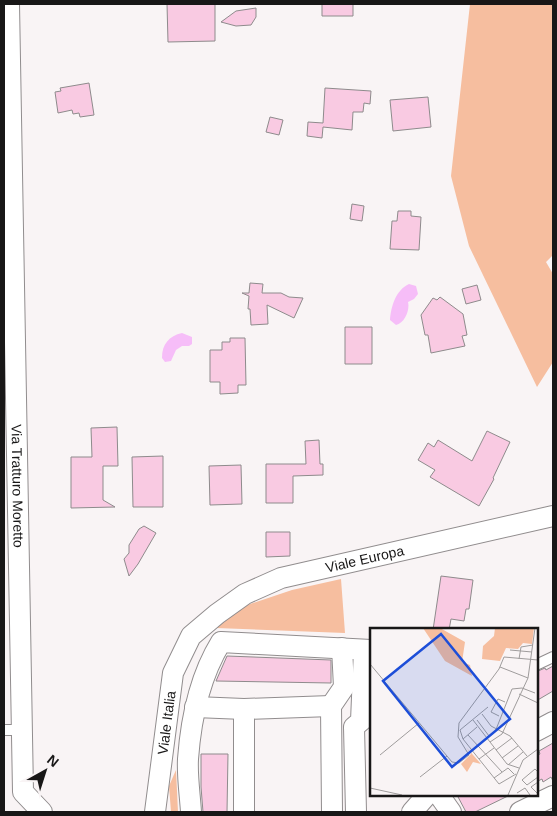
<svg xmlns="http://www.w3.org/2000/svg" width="557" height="816" viewBox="0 0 557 816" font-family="Helvetica,sans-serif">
	<rect width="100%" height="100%" fill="#f9f4f5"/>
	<path fill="#f6be9f" d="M470,4H553V255L546,262L553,274V362L537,387L469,246L451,176Z
		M341,579L345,633L216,628L241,607L292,590Z
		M176,770L178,812H171L169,786Z"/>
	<path fill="#f6bdf8" d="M409,284L416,286L418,294L414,299L408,302C410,310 405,323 396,325L390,320C391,306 396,290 409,284Z
		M182,333L192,337V344L189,346H182L176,350L171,361L165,362L162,358C162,344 169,336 182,333Z"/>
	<path fill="#f9cae2" stroke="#8e8b8c" d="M167,4H215V41L168,42Z
		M322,4H353V16H322Z
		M256,8V17L251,25L236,26L221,22L236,11Z
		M89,83L94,115L80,117L79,113L73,114L72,110L58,113L55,92L61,91L60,88Z
		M325,88L371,91L370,104L364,103L363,112H353L352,130L323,127L322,138L307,136L308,122L323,123Z
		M428,97L431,127L393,131L390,100Z
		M270,117L283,120L279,135L266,132Z
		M352,204L364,206L362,221L350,219Z
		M398,211H411V216L421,217L419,250L390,249L392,221H397Z
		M250,283L263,284L262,293H281L289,297L303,298L294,318L267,305L268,324L251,325L250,309H248L249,296L242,293H249Z
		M477,285L481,300L466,304L462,289Z
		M440,297L463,314L467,335L462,336L465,346L431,353L428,335H425L421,315L433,298L437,300Z
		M345,327H372V364H345Z
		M230,338H245L246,385H238V393L220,394V382H210V350H222V342H230Z
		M117,427L118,466H103V500L115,507L71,508V457H92L91,428Z
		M487,431L510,442L493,478L494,479L479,506L430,477L435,470L418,460L428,443L434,447L438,440L472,461Z
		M319,440L320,464H323V475L293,476V503H266V464H306L305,441Z
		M163,456V507H133L132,457Z
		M241,465L242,504L210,505L209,466Z
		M144,526L156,533L138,564L129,576L124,559L129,553V545L139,529Z
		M266,532H290V556L266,557Z
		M441,576L473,580L469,609H466L464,621L451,619L449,630H433Z
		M227,656L331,660V683L216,681Z
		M553,666V691L536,701V672L545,668L546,670Z
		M553,743V781L551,777L543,782L542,779L536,782V756L540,754L539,751Z
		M201,754H228L227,812H203L201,787Z
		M457,795H510L475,812H466Z"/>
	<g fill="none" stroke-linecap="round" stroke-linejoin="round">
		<g stroke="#918d8e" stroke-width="12">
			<path id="service" d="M536,665L553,657
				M4,730H22"/>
		</g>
		<g stroke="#918d8e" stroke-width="22">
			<g id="minor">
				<path id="s1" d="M9,4L23,792L42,812"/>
				<path d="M195,707L244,709L331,706"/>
				<path d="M536,731L553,722"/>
				<path d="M439,795L451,812"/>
				<path id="s2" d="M155,812L173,673L191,636L217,614L245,594L281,578L553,516"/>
				<path d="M191,812C190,795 187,776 188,759C191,718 200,676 221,642L371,650"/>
				<path d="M244,812V709"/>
				<path d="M332,812L331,706L344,687L342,648"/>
				<path d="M356,812L354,727L361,721L364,650"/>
				<path d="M412,812L427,795"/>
				<path d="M520,812L553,796"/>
			</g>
		</g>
		<use href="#service" stroke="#fff" stroke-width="10"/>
		<use href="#minor" stroke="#fff" stroke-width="20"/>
	</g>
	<g text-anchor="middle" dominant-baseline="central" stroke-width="5" stroke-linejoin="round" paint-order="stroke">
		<g font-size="14" fill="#181717" stroke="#f9f4f5">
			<text stroke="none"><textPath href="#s1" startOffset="482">Via Tratturo Moretto</textPath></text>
			<text stroke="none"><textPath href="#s2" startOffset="375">Viale Europa</textPath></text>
			<text stroke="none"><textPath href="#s2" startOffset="90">Viale Italia</textPath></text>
		</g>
	</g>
	<g transform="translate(370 628)">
		<rect width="168" height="168" fill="#f9f4f5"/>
		<path d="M53,0H70L95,14L92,34L100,37L102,48L75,33ZM125,0H164L162,16L153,15L148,21L136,20L130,33L112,31L113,18L124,8ZM96,119L111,136L103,134L97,144L91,136L101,126Z" fill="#f6be9f"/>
		<path fill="none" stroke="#9f9c9c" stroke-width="1" d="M140,22L162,24M149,31L151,19L163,17M0,36L82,134L89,135L99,127L88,109L89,95L129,41L134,29L168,32M130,39L158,50M149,66L168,75M118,79L90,102L93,111L129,156L146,146M112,86L121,98L140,108L157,128M129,88L121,84L128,71L135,74M103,92L137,136L149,140M107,92L119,108M98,107L132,144M116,110L125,104L142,61L152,60L165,65M93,111L107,99M120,114L132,106L158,50L165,0M126,122L142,110M10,127L49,95M132,130L148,118M109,131L124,120M138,137L153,124M168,144L165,141L152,152L157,157L168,149M50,149L77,128M124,150L138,140L144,146M168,154L161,159L168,166M0,160L32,167M147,165L155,160L160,167M138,167L153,132L168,121"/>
		<path fill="#1d4ed8" fill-opacity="0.15" stroke="#1d4ed8" stroke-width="2.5" d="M71,6L140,91L82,139L13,53Z"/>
		<rect width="168" height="168" fill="none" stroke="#181717" stroke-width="2.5"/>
	</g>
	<rect width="557" height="816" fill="none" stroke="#181717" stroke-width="10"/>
	<g transform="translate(45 771) rotate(39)" stroke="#f9f4f5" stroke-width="4" paint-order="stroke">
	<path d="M0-4L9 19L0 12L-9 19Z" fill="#181717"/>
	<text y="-8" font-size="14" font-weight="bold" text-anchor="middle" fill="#181717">N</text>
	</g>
</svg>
